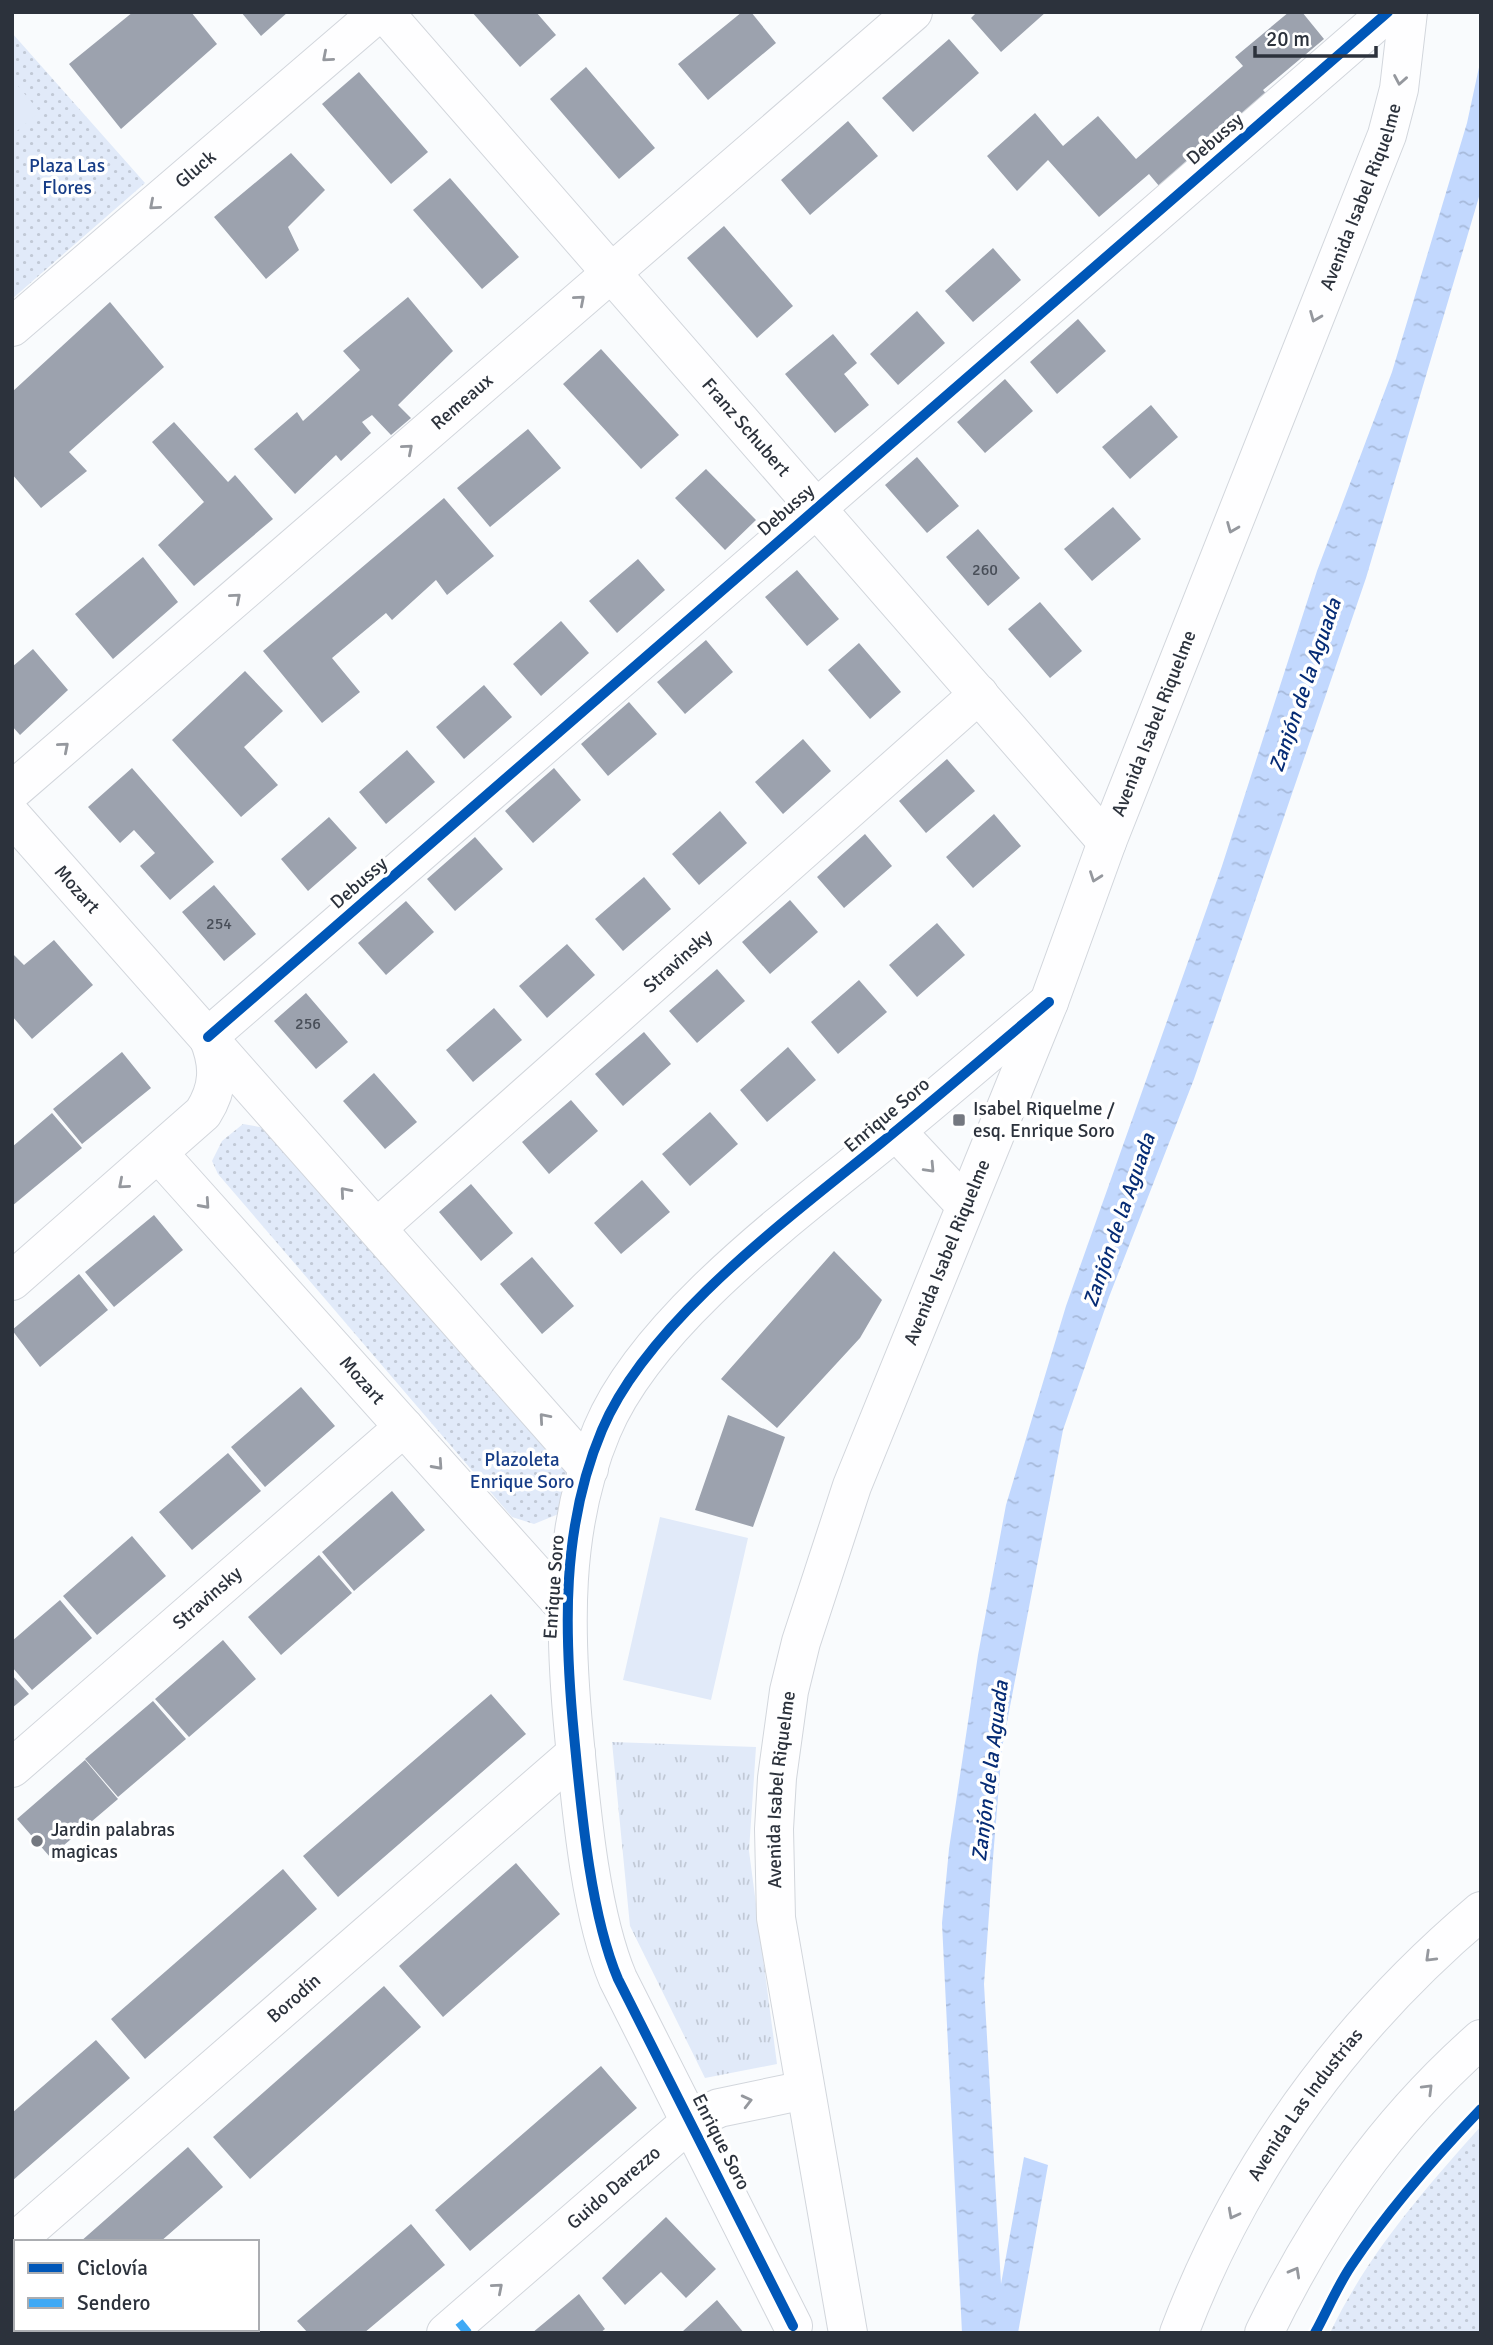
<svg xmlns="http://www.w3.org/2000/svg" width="1493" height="2345" viewBox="0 0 1493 2345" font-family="Signika,sans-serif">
	<defs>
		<pattern id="grass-tufts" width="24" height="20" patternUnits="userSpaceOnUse" patternTransform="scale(1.75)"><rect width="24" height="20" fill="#e1eaf9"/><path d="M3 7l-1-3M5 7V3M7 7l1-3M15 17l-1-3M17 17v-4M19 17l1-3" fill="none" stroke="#c1c9d6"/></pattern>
		<pattern id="park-dots" width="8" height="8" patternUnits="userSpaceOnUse" patternTransform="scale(1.75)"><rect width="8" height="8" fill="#e1eaf9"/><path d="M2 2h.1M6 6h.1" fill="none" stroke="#c1c9d6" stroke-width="1.8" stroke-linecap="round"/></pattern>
		<pattern id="water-ripples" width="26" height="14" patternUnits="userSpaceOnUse" patternTransform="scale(1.75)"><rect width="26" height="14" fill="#c2d8fe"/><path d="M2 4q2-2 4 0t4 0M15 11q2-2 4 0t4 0" fill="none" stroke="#a7badb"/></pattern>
	</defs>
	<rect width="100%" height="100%" fill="#f9fbfd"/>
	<path fill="url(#grass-tufts)" d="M612,1742L756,1747L749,1851L777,2064L705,2078L630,1926Z"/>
	<path fill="url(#park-dots)" d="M12,33L145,183L12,299Z
		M243,1124L271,1129L568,1469L561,1513L534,1524L512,1517L218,1174L212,1161L222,1141Z
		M1481,2126V2333H1330C1367,2255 1424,2190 1481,2126Z"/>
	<path fill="#e1eaf9" d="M12,79L40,112L12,135Z
		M660,1517L748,1538L711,1700L623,1680Z"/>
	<path fill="url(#water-ripples)" d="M1481,58V190L1366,578L1194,1079L1109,1297L1063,1430L1002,1748L993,1858L984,1984L1001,2284L1024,2157L1048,2165L1018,2333H962L942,1923L949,1849L978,1655L1006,1505L1066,1306L1222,866L1317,571L1392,372L1467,123Z"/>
	<path fill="#9ca2ae" d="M133,12H191L217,44L121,129L69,64Z
		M241,12H288L261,36Z
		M472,12H536L556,35L520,67Z
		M742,12H751L776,43L708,100L678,64Z
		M977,12H1046L1001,52L971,18Z
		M1289,12H1302L1324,39L1263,90L1273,102L1165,193L1149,174L1099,217L1048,160L1017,191L987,156L1035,113L1063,146L1098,116L1136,159L1243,66L1235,57Z
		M949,39L979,73L913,132L882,98Z
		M586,67L655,148L619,179L550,99Z
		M359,72L428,152L391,184L322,104Z
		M848,121L878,156L810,215L781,180Z
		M291,153L325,190L288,227L299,250L266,279L214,217Z
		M450,178L519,257L482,289L413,210Z
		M724,226L793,306L757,338L687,258Z
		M993,248L1021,280L973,322L945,291Z
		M408,297L453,351L398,405L411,418L391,435L372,415L362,422L371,433L341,461L336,455L295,494L254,449L297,412L303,421L360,370L343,351Z
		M110,302L164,367L69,452L87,471L41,508L12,474V392Z
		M917,311L945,343L898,385L870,354Z
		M1078,319L1106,351L1057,394L1030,362Z
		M833,334L857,363L844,374L869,405L835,433L785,374Z
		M601,349L679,435L641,469L563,384Z
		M1005,379L1033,411L985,453L957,422Z
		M1151,405L1178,437L1130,479L1102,447Z
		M174,422L228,482L235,475L273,519L194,586L158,545L204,502L152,442Z
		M528,429L561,468L490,527L457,488Z
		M917,457L959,506L927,533L885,485Z
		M706,469L756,520L725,550L675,498Z
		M444,498L494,556L447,595L436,580L392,620L386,613L332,658L360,692L322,723L263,651Z
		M1113,507L1141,539L1092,581L1064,549Z
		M978,529L1020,578L988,606L946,557Z
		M143,557L178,602L113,659L75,614Z
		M638,559L665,590L617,633L589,601Z
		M797,570L839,619L807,646L765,597Z
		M1040,602L1082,651L1050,678L1008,629Z
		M561,621L589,653L541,696L513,664Z
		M706,640L733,672L685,714L657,682Z
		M859,643L901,692L870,719L828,670Z
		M33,649L68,690L20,735L12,726V667Z
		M245,671L283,711L244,747L278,785L241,817L172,740Z
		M484,685L512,717L464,759L436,727Z
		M629,702L657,734L608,776L581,744Z
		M803,739L831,771L783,814L755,782Z
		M407,750L435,782L386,824L359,792Z
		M947,759L975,791L926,833L899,801Z
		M132,768L214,862L170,900L140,866L155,853L134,830L120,843L88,807Z
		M554,768L581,800L533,843L505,811Z
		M720,811L747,843L699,885L672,854Z
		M994,814L1021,846L973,888L946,857Z
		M329,817L357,848L308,891L281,859Z
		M865,834L892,866L844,908L817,877Z
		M475,837L503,869L455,911L427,879Z
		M644,877L671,909L623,951L595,919Z
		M214,885L256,934L224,961L182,912Z
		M790,900L818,932L770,974L742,942Z
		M406,901L434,932L386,975L358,943Z
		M937,923L965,955L917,997L889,965Z
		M54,940L93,985L32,1039L12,1016V953L24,965Z
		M567,944L595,975L547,1018L519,986Z
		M717,969L745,1001L697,1043L669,1011Z
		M859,980L887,1012L838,1054L811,1022Z
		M306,993L348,1042L316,1069L274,1021Z
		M494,1008L522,1040L473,1082L446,1050Z
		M644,1032L671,1064L623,1106L595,1074Z
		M788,1047L816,1080L767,1122L740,1090Z
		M122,1052L151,1088L82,1144L53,1109Z
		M374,1073L417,1122L385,1149L343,1101Z
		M571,1100L598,1131L549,1174L522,1142Z
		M710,1112L738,1144L690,1186L662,1154Z
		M52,1113L82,1148L12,1206V1147Z
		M642,1180L670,1212L621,1254L594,1223Z
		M471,1184L513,1233L481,1261L439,1212Z
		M154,1215L183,1250L114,1307L85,1272Z
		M834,1251L882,1300L860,1338L777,1428L721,1379Z
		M532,1257L574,1306L542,1334L500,1284Z
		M79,1274L108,1310L40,1367L12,1330Z
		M301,1387L335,1426L265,1487L231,1447Z
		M728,1415L785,1437L753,1527L695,1510Z
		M228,1453L261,1491L192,1550L159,1512Z
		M392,1491L425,1530L354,1591L322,1552Z
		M132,1536L166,1576L97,1635L63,1596Z
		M319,1555L352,1593L281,1655L248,1617Z
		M60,1600L92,1638L32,1690L12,1667V1641Z
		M223,1640L256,1679L189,1737L155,1699Z
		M12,1675L29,1694L12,1708Z
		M491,1694L526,1734L338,1897L303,1856Z
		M153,1701L186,1739L118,1797L85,1759Z
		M85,1760L118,1799L50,1857L17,1819Z
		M516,1863L560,1914L443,2017L399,1966Z
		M283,1869L317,1909L145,2059L111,2019Z
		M384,1986L421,2027L250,2179L213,2137Z
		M96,2040L130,2078L12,2181V2113Z
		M601,2066L637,2108L470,2251L435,2210Z
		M188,2147L223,2187L160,2242H80Z
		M666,2217L716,2269L686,2298L661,2272L625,2305L602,2278Z
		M411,2224L445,2265L364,2333H308L297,2321Z
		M579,2294L605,2329L600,2333H532Z
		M717,2300L744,2333H684L683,2331Z
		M19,2329H59L55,2333H22Z"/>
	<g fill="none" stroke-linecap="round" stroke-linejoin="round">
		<g stroke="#d2d6dc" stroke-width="40">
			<g id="street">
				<path id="s1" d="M384,12L1107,842"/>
				<path id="s2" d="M12,327L379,12"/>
				<path id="s3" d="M12,791L913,12"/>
				<path id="s4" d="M12,816L589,1469"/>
				<path d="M208,1037L1388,12"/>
				<path d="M896,1131L965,1205"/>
				<path id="s5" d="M159,1154L566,1608"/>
				<path id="s6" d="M377,1228L979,694"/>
				<path d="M12,1281L203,1113C219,1088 220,1065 208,1037"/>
				<path id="s7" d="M12,1768L404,1427"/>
				<path id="s8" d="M12,2244L576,1753"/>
				<path d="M793,2326L618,1979C590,1913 581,1807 574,1735C564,1632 561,1527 602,1430C647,1322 790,1217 881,1143C938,1097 993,1049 1049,1002"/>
				<path id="s9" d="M446,2333L691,2121L719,2108L805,2090"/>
			</g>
		</g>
		<g stroke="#d2d6dc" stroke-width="40">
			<g id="secondary">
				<path id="s10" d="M1179,2333C1242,2167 1345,2026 1481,1911"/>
				<path d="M1264,2333C1320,2218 1385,2124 1481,2039"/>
			</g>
		</g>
		<g stroke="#d2d6dc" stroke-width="40">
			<g id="primary">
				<path id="s11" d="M848,2333L776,1918L774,1829L777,1778L789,1691L801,1642L852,1486L1049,1002L1107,842L1387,135L1399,89L1408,12"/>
			</g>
		</g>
		<use href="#street" stroke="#fefeff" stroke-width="38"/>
		<use href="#secondary" stroke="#fefeff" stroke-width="38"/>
		<use href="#primary" stroke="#fefeff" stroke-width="38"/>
		<path stroke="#3fa9f5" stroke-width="9" stroke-dasharray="18 9" stroke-linecap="butt" d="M459,2322L468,2333"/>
		<g stroke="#fff" stroke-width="15">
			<path id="cycleway" d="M208,1037L1388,12
				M793,2326L618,1979C590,1913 581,1807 574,1735C564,1632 561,1527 602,1430C647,1322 790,1217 881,1143C938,1097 993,1049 1049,1002
				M1315,2333C1327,2311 1337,2287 1351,2266C1389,2209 1434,2158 1481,2109"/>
		</g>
		<use href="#cycleway" stroke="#0057b8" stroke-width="10"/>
	</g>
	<defs><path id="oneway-chevron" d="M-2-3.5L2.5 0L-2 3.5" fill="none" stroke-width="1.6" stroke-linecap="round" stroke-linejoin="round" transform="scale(1.75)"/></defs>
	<g stroke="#95989e">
		<use href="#oneway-chevron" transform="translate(327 57) rotate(139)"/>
		<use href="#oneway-chevron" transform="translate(1400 80) rotate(100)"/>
		<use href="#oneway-chevron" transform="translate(154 205) rotate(139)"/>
		<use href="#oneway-chevron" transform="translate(580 300) rotate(-41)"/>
		<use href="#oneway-chevron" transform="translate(1315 317) rotate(112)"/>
		<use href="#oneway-chevron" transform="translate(408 449) rotate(-41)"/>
		<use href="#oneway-chevron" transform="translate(1232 528) rotate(112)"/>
		<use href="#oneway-chevron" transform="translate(236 598) rotate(-41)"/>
		<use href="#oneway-chevron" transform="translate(64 747) rotate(-41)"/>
		<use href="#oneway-chevron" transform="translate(1095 877) rotate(110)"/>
		<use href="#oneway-chevron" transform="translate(930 1168) rotate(47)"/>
		<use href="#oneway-chevron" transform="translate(123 1184) rotate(139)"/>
		<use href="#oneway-chevron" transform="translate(345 1192) rotate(-131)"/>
		<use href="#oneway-chevron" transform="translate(205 1204) rotate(48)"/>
		<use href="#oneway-chevron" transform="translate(544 1418) rotate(-131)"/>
		<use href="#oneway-chevron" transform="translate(438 1465) rotate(48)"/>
		<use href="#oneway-chevron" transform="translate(1430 1957) rotate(136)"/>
		<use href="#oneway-chevron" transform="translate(1428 2089) rotate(-45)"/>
		<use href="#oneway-chevron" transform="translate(747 2101) rotate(-14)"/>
		<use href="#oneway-chevron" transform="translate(1233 2214) rotate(118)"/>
		<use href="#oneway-chevron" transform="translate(1295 2272) rotate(-61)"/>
		<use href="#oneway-chevron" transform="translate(498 2288) rotate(-41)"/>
	</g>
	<g fill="#747880" stroke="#fff" stroke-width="2.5">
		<rect x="952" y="1113" width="14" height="14" rx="3.5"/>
		<circle cx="37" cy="1841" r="7"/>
	</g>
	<g text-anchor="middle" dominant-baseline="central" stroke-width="7" stroke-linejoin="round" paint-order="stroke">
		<g font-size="16" fill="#484e58">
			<text x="985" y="570">260</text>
			<text x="219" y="924">254</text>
			<text x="308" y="1024">256</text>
		</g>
		<g font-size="19" fill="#2c323c" stroke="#fff">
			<text transform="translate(1215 139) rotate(-41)">Debussy</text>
			<text stroke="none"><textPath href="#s2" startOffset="242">Gluck</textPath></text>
			<text stroke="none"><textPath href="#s11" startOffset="2250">Avenida Isabel Riquelme</textPath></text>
			<text stroke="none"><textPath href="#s3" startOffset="595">Remeaux</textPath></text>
			<text stroke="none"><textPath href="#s1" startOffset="551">Franz Schubert</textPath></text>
			<text transform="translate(786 510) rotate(-41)">Debussy</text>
			<text stroke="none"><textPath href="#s11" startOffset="1684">Avenida Isabel Riquelme</textPath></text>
			<text transform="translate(359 883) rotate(-41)">Debussy</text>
			<text stroke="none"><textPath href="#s4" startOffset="98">Mozart</textPath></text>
			<text stroke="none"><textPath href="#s6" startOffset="402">Stravinsky</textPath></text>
			<text transform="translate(887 1115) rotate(-40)">Enrique Soro</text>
			<text stroke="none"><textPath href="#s11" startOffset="1116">Avenida Isabel Riquelme</textPath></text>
			<text stroke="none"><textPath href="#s5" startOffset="304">Mozart</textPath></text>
			<text transform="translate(554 1587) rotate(-86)">Enrique Soro</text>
			<text stroke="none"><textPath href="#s7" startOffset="259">Stravinsky</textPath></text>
			<text stroke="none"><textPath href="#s11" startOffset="550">Avenida Isabel Riquelme</textPath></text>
			<text stroke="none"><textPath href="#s8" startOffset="374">Borodín</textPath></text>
			<text stroke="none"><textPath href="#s10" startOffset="262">Avenida Las Industrias</textPath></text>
			<text transform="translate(721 2142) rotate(63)">Enrique Soro</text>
			<text stroke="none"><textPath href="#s9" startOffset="222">Guido Darezzo</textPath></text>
		</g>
		<g font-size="19" fill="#173d87" stroke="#fff">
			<text x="67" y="166">Plaza Las<tspan x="67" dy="22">Flores</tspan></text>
			<text x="522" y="1460">Plazoleta<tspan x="522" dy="22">Enrique Soro</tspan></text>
		</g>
		<g font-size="19" fill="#2c323c" stroke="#fff" text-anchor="start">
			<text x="973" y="1109">Isabel Riquelme /<tspan x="973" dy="22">esq. Enrique Soro</tspan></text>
			<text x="51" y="1830">Jardin palabras<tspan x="51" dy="22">magicas</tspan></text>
		</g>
		<g font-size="21" font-style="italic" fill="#062c75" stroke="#fff">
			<text transform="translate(1305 685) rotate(-71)">Zanjón de la Aguada</text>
			<text transform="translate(1119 1220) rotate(-71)">Zanjón de la Aguada</text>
			<text transform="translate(990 1771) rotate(-83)">Zanjón de la Aguada</text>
		</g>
	</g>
	<rect width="1493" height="2345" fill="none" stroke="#2c323c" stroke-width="28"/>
	<rect x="14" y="2240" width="245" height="91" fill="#ffffff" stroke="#abadb1" stroke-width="2"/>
	<rect x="28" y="2263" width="35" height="10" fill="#0057b8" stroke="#abadb1" stroke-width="2"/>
	<text x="77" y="2275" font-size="21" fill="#2c323c">Ciclovía</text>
	<rect x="28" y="2298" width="35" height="10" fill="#3fa9f5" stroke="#abadb1" stroke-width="2"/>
	<text x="77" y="2310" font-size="21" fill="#2c323c">Sendero</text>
	<path d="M1255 46v10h121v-10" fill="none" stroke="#2c323c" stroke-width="3.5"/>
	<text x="1266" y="46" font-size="21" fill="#2c323c" stroke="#ffffff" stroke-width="5" paint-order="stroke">20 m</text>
</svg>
